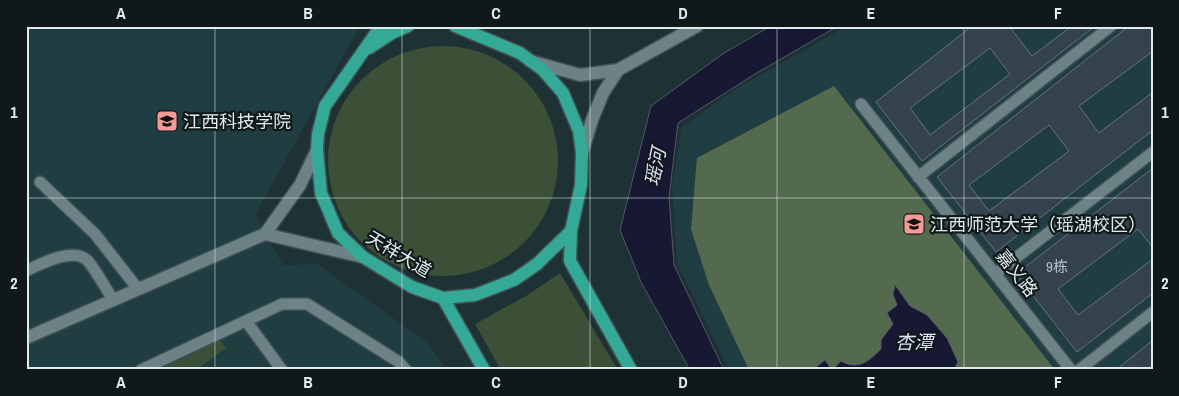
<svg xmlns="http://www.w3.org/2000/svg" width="1179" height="396" viewBox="0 0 1179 396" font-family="'Archivo Narrow','Noto Sans SC',sans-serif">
	<rect width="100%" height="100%" fill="#1e3235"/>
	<path fill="#203d42" d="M26,26H360L255,215L283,265L317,264L428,343L447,370H26Z
		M847,26H1153V370H729L677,263L672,185L682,127L736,89Z"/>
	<path fill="#3c5037" d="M328 161a115 115 0 1 1 230 0a115 115 0 1 1-230 0Z
		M560,273L618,370H501L475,324L526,296Z
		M217,336L226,348L196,370H145Z"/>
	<path fill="#546a4f" d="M834,86L1055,370H749L709,285L691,229L697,158Z"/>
	<path fill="#171832" stroke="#53576a" d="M771,26H838L755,74L678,123L669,197L674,265L724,370H690L641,282L620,230L651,106L724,53Z
		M895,285L910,306L927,315L947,338L958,362L954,370H812L825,360L832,370L841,361C858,371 869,361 881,349V340L893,324L887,313L897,305L893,294Z"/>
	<path fill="#34424d" stroke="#657480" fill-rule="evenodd" d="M972,26H1009L1032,56L1072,26H1095L922,161L876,102ZM990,48L1010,74L930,135L910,108Z
		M1129,26H1153V51L1079,106L1099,133L1153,92V130L996,252L937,177ZM1049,125L1069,151L989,211L969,185Z
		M1153,168V248L1138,229L1058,289L1078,315L1153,259V293L1077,352L1016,274Z
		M1153,340V370H1116Z"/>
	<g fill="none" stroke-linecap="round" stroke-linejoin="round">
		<g stroke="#3e5053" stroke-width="14">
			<path id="minor" d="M861,104L1071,370
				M918,177L1111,26
				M40,182L95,234L138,289
				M26,271C40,264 74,246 88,261C97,272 105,287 113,300
				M995,274L1153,152
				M246,321L282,370
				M141,370L282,304H307L399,362L406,370
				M1079,370L1153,312"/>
		</g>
		<g stroke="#3e5053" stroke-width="15">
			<path id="tertiary" d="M530,61L580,75L618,70L603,93L592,120L582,153
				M618,70L697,26
				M265,234L363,257
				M26,338L265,234L300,185L317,150"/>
		</g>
		<g stroke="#3e5053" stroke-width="15">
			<path id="primary" d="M381,26L325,106L318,134L317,150L321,193L338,233L363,257L412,287L443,298L484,370
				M455,26L520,53L543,70L563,93L579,131L582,153L581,185L571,231L570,261L631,370
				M369,48L392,33L408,26
				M443,298L475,295L514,280L537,264L571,231"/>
		</g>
		<use href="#minor" stroke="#6c8286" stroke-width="11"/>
		<use href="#tertiary" stroke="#6c8286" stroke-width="12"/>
		<use href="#primary" stroke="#34a996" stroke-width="12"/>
	</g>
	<path fill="none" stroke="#dfebed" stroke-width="1" stroke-opacity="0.55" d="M215,26V370M402,26V370M590,26V370M777,26V370M964,26V370M26,198H1153"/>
	<defs>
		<g id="university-square" transform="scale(1.125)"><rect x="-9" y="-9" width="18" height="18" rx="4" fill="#f59b97" stroke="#10181a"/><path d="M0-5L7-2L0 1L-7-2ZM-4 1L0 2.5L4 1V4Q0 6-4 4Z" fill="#111"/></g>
	</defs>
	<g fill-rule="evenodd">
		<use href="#university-square" x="167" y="121"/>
		<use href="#university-square" x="914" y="224"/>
	</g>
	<g text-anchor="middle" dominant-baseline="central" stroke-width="4.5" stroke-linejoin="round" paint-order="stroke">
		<g font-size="15" fill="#b4c1c5">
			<text x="1057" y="266">9栋</text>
		</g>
		<g font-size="18" fill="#dfebed" stroke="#10181a" text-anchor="start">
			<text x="183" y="121">江西科技学院</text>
			<text x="930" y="224">江西师范大学（瑶湖校区）</text>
		</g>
		<g font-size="18" fill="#dfebed" stroke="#10181a">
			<text transform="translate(399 254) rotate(31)">天祥大道</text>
			<text transform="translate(1017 273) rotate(52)">嘉义路</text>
		</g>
		<g font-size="19" font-style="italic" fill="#dde1f8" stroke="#10181a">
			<text transform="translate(655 167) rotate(-78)">瑶河</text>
			<text x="914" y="342">杏潭</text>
		</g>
	</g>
	<rect width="1179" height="396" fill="none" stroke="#10181a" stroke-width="55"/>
	<rect x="28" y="28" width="1124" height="340" fill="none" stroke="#dfebed" stroke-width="2"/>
	<g font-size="16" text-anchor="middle" font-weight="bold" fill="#dfebed">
		<text x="121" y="19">A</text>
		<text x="308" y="19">B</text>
		<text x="496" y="19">C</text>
		<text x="683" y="19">D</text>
		<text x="871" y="19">E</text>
		<text x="1058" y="19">F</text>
		<text x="14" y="118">1</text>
		<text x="1165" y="118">1</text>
		<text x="14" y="289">2</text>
		<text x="1165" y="289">2</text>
		<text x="121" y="388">A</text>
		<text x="308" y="388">B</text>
		<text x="496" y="388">C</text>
		<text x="683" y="388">D</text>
		<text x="871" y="388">E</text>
		<text x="1058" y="388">F</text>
	</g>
</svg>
